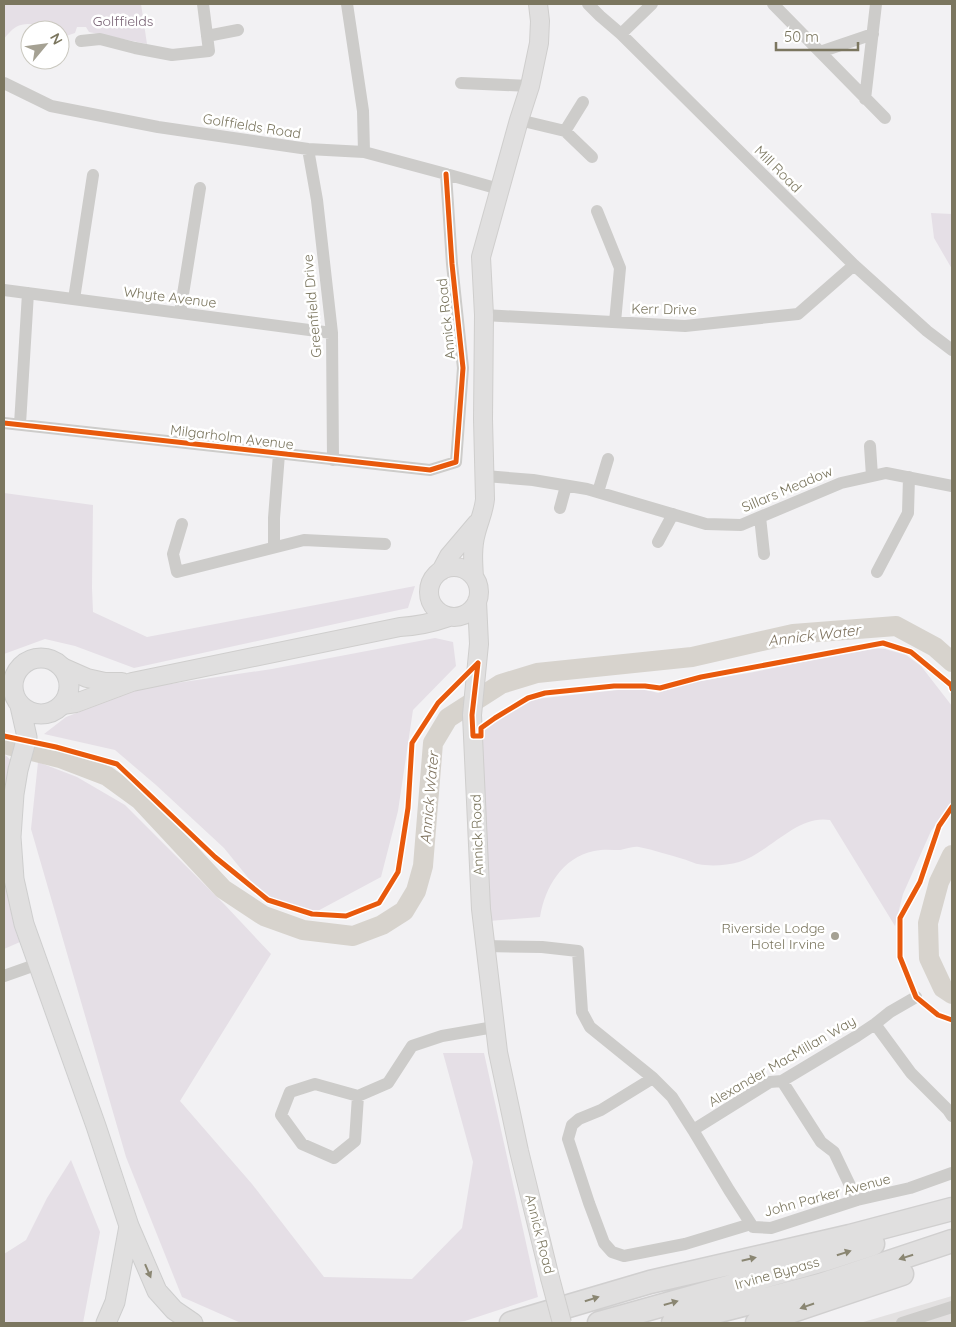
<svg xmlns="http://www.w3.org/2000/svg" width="956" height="1327" viewBox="0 0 956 1327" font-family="Quicksand,sans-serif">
	<rect width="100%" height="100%" fill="#f2f1f3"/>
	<path fill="#e3e1e1" d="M952,1296V1323H860Z"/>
	<path fill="#e5dfe6" d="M4,4H141L147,44L89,32L86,27H77L75,33L60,38V30C45,30 31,19 16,27C11,30 7,35 4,39Z
		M931,213L952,214V269L934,238Z
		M4,493L93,505L92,588L93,612L147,637L415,586L408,608L134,668L75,646L45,639L4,654Z
		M435,638L453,642L456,666L413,710L398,811L381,877L312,914L262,895L224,848L156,785L115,750L44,734L66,717L143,688L272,669Z
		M871,648L885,649L906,655L921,666L952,706V805L931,831L903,894L895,926L830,820C797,814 769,853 739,862C729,865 715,866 705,865C697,865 690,861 683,859C669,855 654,850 639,847C632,846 627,849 620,850C612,850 603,849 594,851C562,858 545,887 540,917L489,921L482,733L485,727C491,725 494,722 499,718C510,710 523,703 536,699L627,689H643L658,693L692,682L749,673Z
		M4,754L12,761L20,942L4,949Z
		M38,762L77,777L125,805L225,905L271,954L180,1101L252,1184L324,1277L412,1279L462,1228L473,1162L443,1053H484L538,1297L465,1321L449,1323H241L182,1297L126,1157L31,829Z
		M71,1160L100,1232L83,1323H4V1254L26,1240L47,1198Z"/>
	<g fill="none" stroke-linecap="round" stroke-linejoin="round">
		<path stroke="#d7d3cd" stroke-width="20" d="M4,744L60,758L107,776L140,800L223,889L264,916L303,930L353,936L382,925L404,911L416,891L423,866L433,743L448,718L501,684L537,673L692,657L793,634L896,626L935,647L952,662
			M952,855L939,882L928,923L929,958L943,988L952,994"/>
		<g stroke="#cfcecd" stroke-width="20">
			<path id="secondary" d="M429 592a25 25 0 1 1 50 0a25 25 0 1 1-50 0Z
				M441,571L449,556L477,523
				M474,577C473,562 472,547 476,533C479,521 484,511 485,499L483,419L484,315L481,257L519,120L530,86L539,43L540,21L538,4
				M477,601L479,644L472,715L481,909L498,1052L519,1151L550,1278
				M62,667L87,678L105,682H122
				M62,705L76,703L132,682L400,627C418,626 432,623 449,617"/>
		</g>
		<g stroke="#cecece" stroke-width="21">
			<path id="primary" d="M13 686a28 28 0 1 1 56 0a28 28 0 1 1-56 0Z
				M20,706L27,737L18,770L14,794L11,837L14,879L24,924L96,1126L129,1226L157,1291L174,1310L193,1323
				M106,1323L115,1302L129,1226"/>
		</g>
		<g stroke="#d0cfcf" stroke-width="25">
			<path id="highway" d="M511,1323L650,1282L850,1236L952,1209
				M599,1323L824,1260L873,1244
				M673,1323L820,1285L952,1241
				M757,1323L902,1274"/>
		</g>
		<path stroke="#cdccca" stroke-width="12" d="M347,4L363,111L364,152
			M588,4L600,16L621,34L854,265L927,331L952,350
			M773,4L885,118
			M621,34L652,4
			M207,36L238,30
			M81,41L100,39L135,48L172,55L209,51L203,4
			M820,52L873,34
			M4,83L51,106L158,127L308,149L364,152L446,174L499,189
			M461,83L530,86
			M865,99L876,4
			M519,120L565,131L592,157
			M565,131L583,102
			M308,149L317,200L332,333L333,460
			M597,211L620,268L615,322
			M4,290L332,333
			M74,299L93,175
			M180,313L200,188
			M484,315L685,326L798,314L854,265
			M4,423L430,470L456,462L463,368L452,264L446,174
			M20,424L28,293
			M870,446L872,476
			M485,476L533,480L587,489L706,524L741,525L841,483L886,473L952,486
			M598,492L608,459
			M560,508L566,486
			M760,517L764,554
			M182,524L173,554L177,572L304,540L385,544
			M658,542L673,514
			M274,547V518L279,454
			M877,572L908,513L909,477
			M485,946L542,947L578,951L582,1012L590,1027L653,1078L672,1097L693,1130L770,1082L782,1081L857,1036L875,1024L890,1012L916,997
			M4,976L38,964
			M875,1024L911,1073L948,1110L952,1116
			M653,1078L601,1110L579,1119L572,1125L568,1139L589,1203L604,1243L612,1252L624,1256L685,1244L751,1224L753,1227L771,1228L857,1200L910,1188L952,1173
			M782,1081L821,1142L834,1152L857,1200
			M358,1096L355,1141L334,1158L302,1144L281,1115L290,1092L315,1084L358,1096L388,1083L412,1046L442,1036L494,1027
			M693,1130L729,1190L751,1224
			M902,1323L952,1307"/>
		<use href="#secondary" stroke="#e0dfdf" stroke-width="18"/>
		<use href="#primary" stroke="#e0dfdf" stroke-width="19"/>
		<use href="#highway" stroke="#e0dfdf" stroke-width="22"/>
		<g stroke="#cfcecd" stroke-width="20" stroke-linecap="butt">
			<path id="secondary-bridge" d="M550,1278L562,1323"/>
		</g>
		<use href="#secondary-bridge" stroke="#e0dfdf" stroke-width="18"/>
		<g stroke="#fff" stroke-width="8">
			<path id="cycleway" d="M4,423L430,470L456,462L463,368L452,264L446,174
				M478,663L472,715L473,736H481V728L495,718L528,698L545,693L614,686H645L660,688L701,677L883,643L911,652L951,685L952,689
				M4,736L56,747L117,764L215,857L268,900L312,914L346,916L379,903L398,872L408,808L412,743L438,703L478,663
				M952,807L939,826L920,882L900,918V957L916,997L938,1015L952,1020"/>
		</g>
		<use href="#cycleway" stroke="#e8590c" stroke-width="5"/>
	</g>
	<defs><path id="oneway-solid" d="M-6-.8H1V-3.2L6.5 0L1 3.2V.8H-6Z" transform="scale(1.25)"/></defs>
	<g fill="#8a8672">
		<use href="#oneway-solid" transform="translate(844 1253) rotate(-18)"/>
		<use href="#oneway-solid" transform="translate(906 1257) rotate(162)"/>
		<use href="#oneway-solid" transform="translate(749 1259) rotate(-13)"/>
		<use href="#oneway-solid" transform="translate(148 1271) rotate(67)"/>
		<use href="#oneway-solid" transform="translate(592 1299) rotate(-17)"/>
		<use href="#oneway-solid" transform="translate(671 1303) rotate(-16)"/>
		<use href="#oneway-solid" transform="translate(807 1306) rotate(161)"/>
	</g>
	<circle fill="#a5a193" stroke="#fff" stroke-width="2" cx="835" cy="936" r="5"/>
	<g text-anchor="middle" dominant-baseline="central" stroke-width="5" stroke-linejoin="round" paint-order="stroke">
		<g font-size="14" fill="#786274" stroke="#fff">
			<text x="123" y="21">Golffields</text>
		</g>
		<g font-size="14" fill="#7b765f" stroke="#fff">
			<text transform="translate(252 126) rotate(9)">Golffields Road</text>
			<text transform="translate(778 169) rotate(45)">Mill Road</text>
			<text transform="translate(170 297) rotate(7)">Whyte Avenue</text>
			<text transform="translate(312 306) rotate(-95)">Greenfield Drive</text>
			<text transform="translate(664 309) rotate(1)">Kerr Drive</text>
			<text transform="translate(446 319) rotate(-96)">Annick Road</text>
			<text transform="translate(232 437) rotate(7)">Milgarholm Avenue</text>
			<text transform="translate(787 489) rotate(-23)">Sillars Meadow</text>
			<text transform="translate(477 835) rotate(-92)">Annick Road</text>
			<text transform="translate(782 1061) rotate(-30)">Alexander MacMillan Way</text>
			<text transform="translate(827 1195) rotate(-15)">John Parker Avenue</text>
			<text transform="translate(540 1234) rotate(76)">Annick Road</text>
			<text transform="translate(777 1273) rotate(-16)">Irvine Bypass</text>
		</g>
		<g font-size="14" fill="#7b765f" stroke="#fff" text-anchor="end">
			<text x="825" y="928">Riverside Lodge<tspan x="825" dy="16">Hotel Irvine</tspan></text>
		</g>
		<g font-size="15" font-style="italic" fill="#7f735f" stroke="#fff">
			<text transform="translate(814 635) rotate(-7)">Annick Water</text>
			<text transform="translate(429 798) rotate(-85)">Annick Water</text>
		</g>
	</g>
	<rect width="956" height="1327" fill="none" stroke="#7b765f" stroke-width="10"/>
	<g transform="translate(45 45) rotate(61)"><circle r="24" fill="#ffffff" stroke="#cac8bf"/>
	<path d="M0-4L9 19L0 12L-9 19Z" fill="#a5a193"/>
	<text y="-8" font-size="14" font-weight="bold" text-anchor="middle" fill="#7b765f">N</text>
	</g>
	<path d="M776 42v8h82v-8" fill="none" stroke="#7b765f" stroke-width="2.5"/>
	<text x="784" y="42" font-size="15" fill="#7b765f" stroke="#ffffff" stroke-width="4" paint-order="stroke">50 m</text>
</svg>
